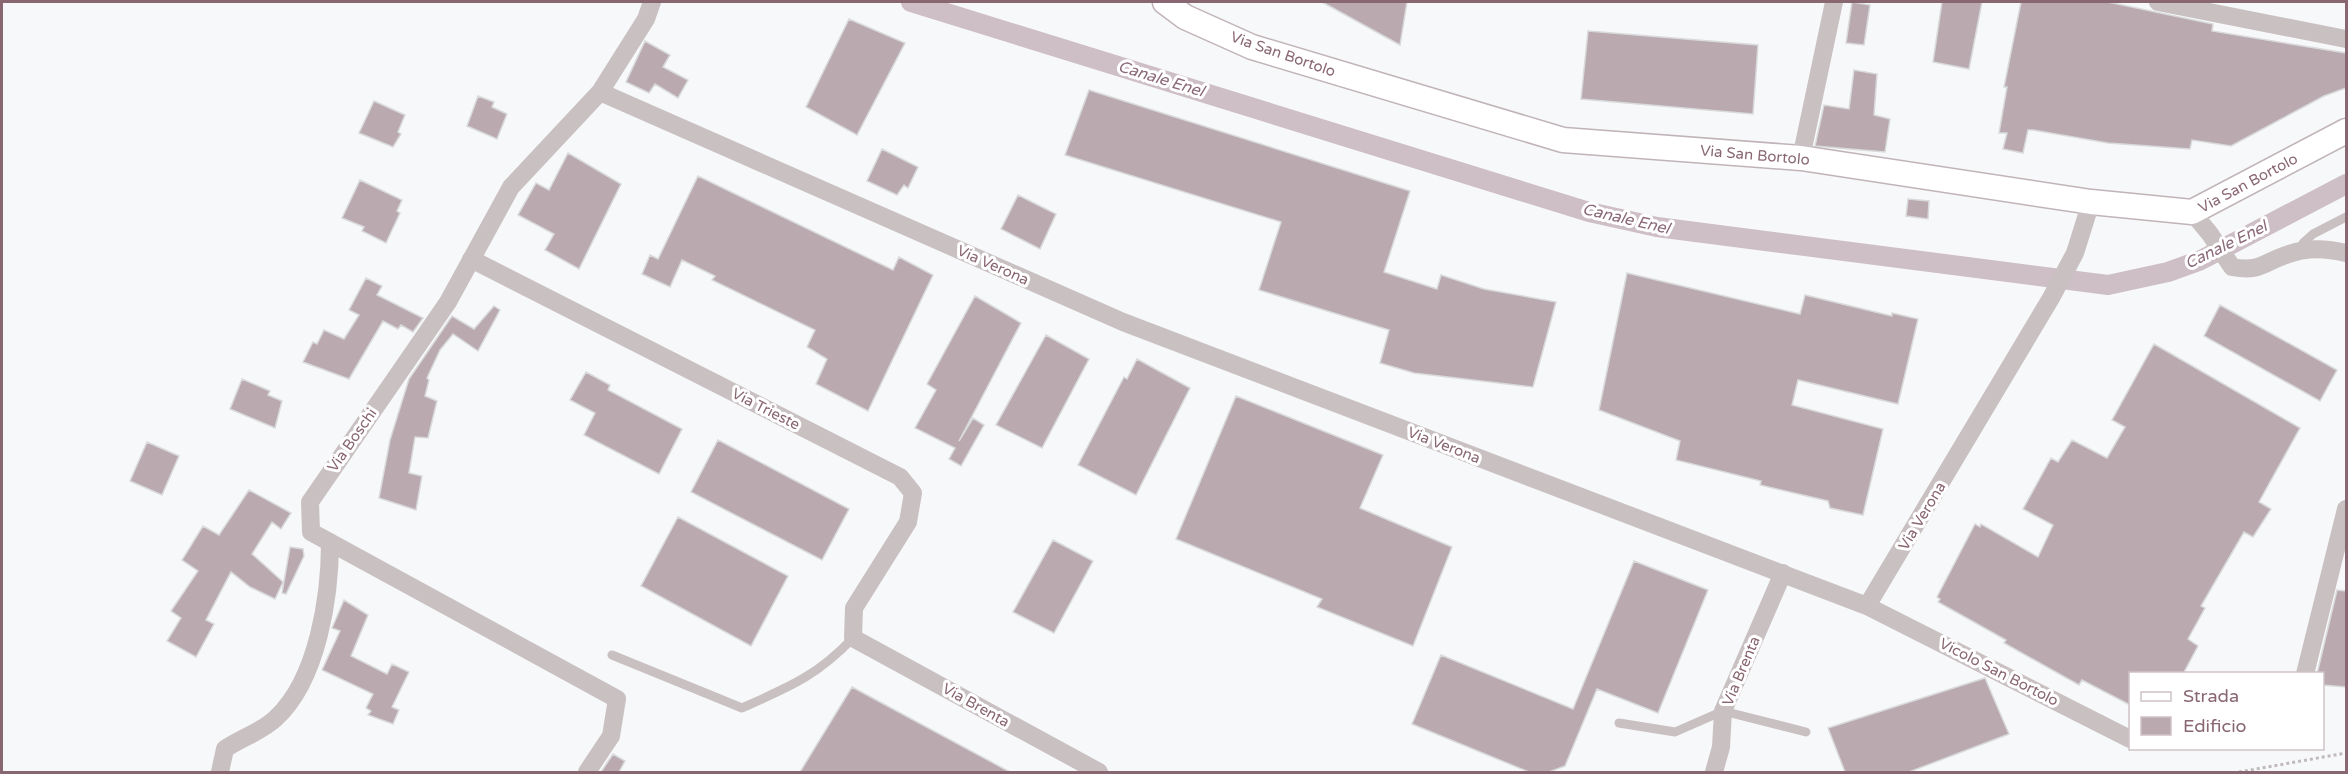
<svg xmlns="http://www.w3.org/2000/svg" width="2348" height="774" viewBox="0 0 2348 774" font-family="'Varela Round',sans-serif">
	<rect width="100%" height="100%" fill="#f7f8f9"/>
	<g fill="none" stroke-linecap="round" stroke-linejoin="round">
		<path stroke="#cebec5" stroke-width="20" d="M911,2L1589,212L1657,227L2108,285L2168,272L2201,260L2346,184"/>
	</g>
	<path fill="#baaab0" stroke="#d9dadb" stroke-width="1.5" d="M1322,2H1407L1400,45Z
		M1852,2L1870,5L1864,45L1846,43Z
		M1942,2H1982L1969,69L1933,62Z
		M2021,2H2108L2213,24L2212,31L2346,53V88L2324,96L2231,146L2192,140L2190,149L2108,143L2033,130H2028L2023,153L2003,149L2007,133H1999L2007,87H2004Z
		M849,19L905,43L857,135L806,107Z
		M1588,31L1758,45L1753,114L1581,99Z
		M645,41L670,55L663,67L688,80L678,98L655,84L649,93L626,82Z
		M1854,70L1877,74L1874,115L1890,119L1885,152L1815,146L1824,105L1849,109Z
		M1089,90L1410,191L1384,272L1437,289L1441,275L1484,289L1556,302L1533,387L1414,373L1380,363L1389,330L1259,290L1281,222L1065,155Z
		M478,96L494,102L492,107L507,114L497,139L467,126Z
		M374,101L405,115L398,132L401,134L393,147L359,133Z
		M882,149L918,167L908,188L904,185L897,195L867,181Z
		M568,153L621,184L579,269L545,250L554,234L518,215L536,183L549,190Z
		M698,176L893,270L899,257L933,275L868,411L816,384L827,359L807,347L815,330L712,280L715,276L682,260L670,287L642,274L650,255L658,259Z
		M360,180L402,200L397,211L400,213L386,243L362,231L364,227L342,218Z
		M1018,195L1056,214L1040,249L1001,229Z
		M1908,199L1929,201L1928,219L1906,216Z
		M1627,273L1800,314L1805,295L1892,316V313L1918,319L1898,404L1798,380L1792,405L1883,429L1863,515L1830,508L1828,501L1760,485L1761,481L1676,460L1680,441L1599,410Z
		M366,278L382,286L377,295L423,318L413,332L401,325L398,329L383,321L349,379L303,362L313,342L317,344L324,330L344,339L359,315L349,310Z
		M975,296L1021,323L959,441L973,418L984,425L961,466L949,459L955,448L915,428L936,390L927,384Z
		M2220,305L2337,370L2320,401L2204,336Z
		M494,306L500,310L478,351L453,334L440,350L427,378L429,380L425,396L437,401L428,438L415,437L409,473L422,476L416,510L379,498L390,440L409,379L452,316L474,329Z
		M1046,335L1089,359L1042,448L996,425Z
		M2154,344L2300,428L2259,502L2271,509L2253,537L2244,532L2201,606L2205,608L2188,639L2198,646L2183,674H2130V705L2082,680L2079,685L2004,643L2006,640L1938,602L1940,599L1937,597L1975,524L1980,527L1981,524L2038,557L2053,525L2023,509L2051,458L2058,462L2072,440L2107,458L2125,427L2112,420Z
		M1137,359L1190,388L1136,495L1078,465L1124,377L1127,379Z
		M586,372L610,385L608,390L682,429L659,474L584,435L595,413L570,400Z
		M242,379L270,391L268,395L282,401L275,428L230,409Z
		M1236,396L1383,455L1360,508L1452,547L1413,646L1317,607L1322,599L1176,539Z
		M718,440L849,509L822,560L691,492Z
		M147,442L179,456L162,495L130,481Z
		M249,490L291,513L281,529L272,522L252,554L283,582L275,599L250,587L231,572L206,620L214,624L196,657L167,641L181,618L171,611L198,571L182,560L203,526L219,535Z
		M678,517L788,576L751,646L641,586Z
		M1053,540L1093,561L1054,633L1013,612Z
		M290,547L303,549L304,556L286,594L282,593Z
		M1634,561L1708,590L1658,713L1597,689L1565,766L1549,772H1529L1412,724L1441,655L1573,709Z
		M2337,590L2346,591V687L2322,685V674H2317Z
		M344,600L368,615L351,656L387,674L392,664L409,672L392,707L399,710L393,724L368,715L371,711L366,708L373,694L322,670L340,631L332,628Z
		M1985,678L2009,734L1909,772H1845L1828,728Z
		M852,687L1010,772H800Z
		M613,754L625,761L619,772H601Z"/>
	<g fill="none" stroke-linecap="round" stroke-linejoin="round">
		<g stroke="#c0b4b8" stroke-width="27">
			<path id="secondary" d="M1165,2L1185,17L1252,47L1563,140L1801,158L2091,202L2192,212L2346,131"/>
		</g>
		<path stroke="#c1babc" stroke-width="3" stroke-dasharray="3 3" stroke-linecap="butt" d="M2239,772L2346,753"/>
		<path stroke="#c9c0c2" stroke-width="9" d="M2303,250V243L2313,234L2346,217
			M612,655L742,708C789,687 817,676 853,638
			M1619,723L1675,732L1723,711L1806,732"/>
		<path stroke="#c9c0c2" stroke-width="18" d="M2158,2L2346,39
			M600,92L1123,322L1867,606L2051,298L2075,253L2091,202
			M1801,158L1834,2
			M2192,212L2210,234L2232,267C2259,272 2261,264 2286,255C2306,247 2326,248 2346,253
			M471,259L900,477L913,493L908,522L854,608L853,638L1099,772
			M1867,606L2130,739
			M2305,674L2346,509
			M220,772L225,749C241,738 263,731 276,718C318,679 330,596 330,542
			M587,772L611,736L617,699L311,532L310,502L448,302L511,187L600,92L646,19L652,2
			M1714,772L1721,747L1723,711L1783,573"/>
		<use href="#secondary" stroke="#fff" stroke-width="24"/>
	</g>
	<g text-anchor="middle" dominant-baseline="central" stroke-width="6" stroke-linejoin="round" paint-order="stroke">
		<g font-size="15" fill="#896771" stroke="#fff">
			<text transform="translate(1283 54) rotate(19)">Via San Bortolo</text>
			<text transform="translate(1755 155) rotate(5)">Via San Bortolo</text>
			<text transform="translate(2248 183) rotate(-28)">Via San Bortolo</text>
			<text transform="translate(993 265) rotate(24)">Via Verona</text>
			<text transform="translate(766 409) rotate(27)">Via Trieste</text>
			<text transform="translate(352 440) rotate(-55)">Via Boschi</text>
			<text transform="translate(1444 445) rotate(21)">Via Verona</text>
			<text transform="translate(1922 516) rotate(-59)">Via Verona</text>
			<text transform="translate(1741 671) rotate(-67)">Via Brenta</text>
			<text transform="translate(1999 672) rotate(27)">Vicolo San Bortolo</text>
			<text transform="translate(976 705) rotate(29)">Via Brenta</text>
		</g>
		<g font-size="16" font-style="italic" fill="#8b6978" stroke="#fff">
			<text transform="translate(1161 79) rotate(17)">Canale Enel</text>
			<text transform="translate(1626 219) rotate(13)">Canale Enel</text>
			<text transform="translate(2226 245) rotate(-26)">Canale Enel</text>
		</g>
	</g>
	<rect width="2348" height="774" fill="none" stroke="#896771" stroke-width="6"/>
	<rect x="2129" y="672" width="195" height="78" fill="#ffffff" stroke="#d0c2c6" stroke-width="1.5"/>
	<rect x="2141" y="692" width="30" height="9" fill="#ffffff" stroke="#d0c2c6" stroke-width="1.5"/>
	<text x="2183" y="702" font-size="18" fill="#896771">Strada</text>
	<rect x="2141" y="717" width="30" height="18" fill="#baaab0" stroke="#d0c2c6" stroke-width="1.5"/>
	<text x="2183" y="732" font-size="18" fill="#896771">Edificio</text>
</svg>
